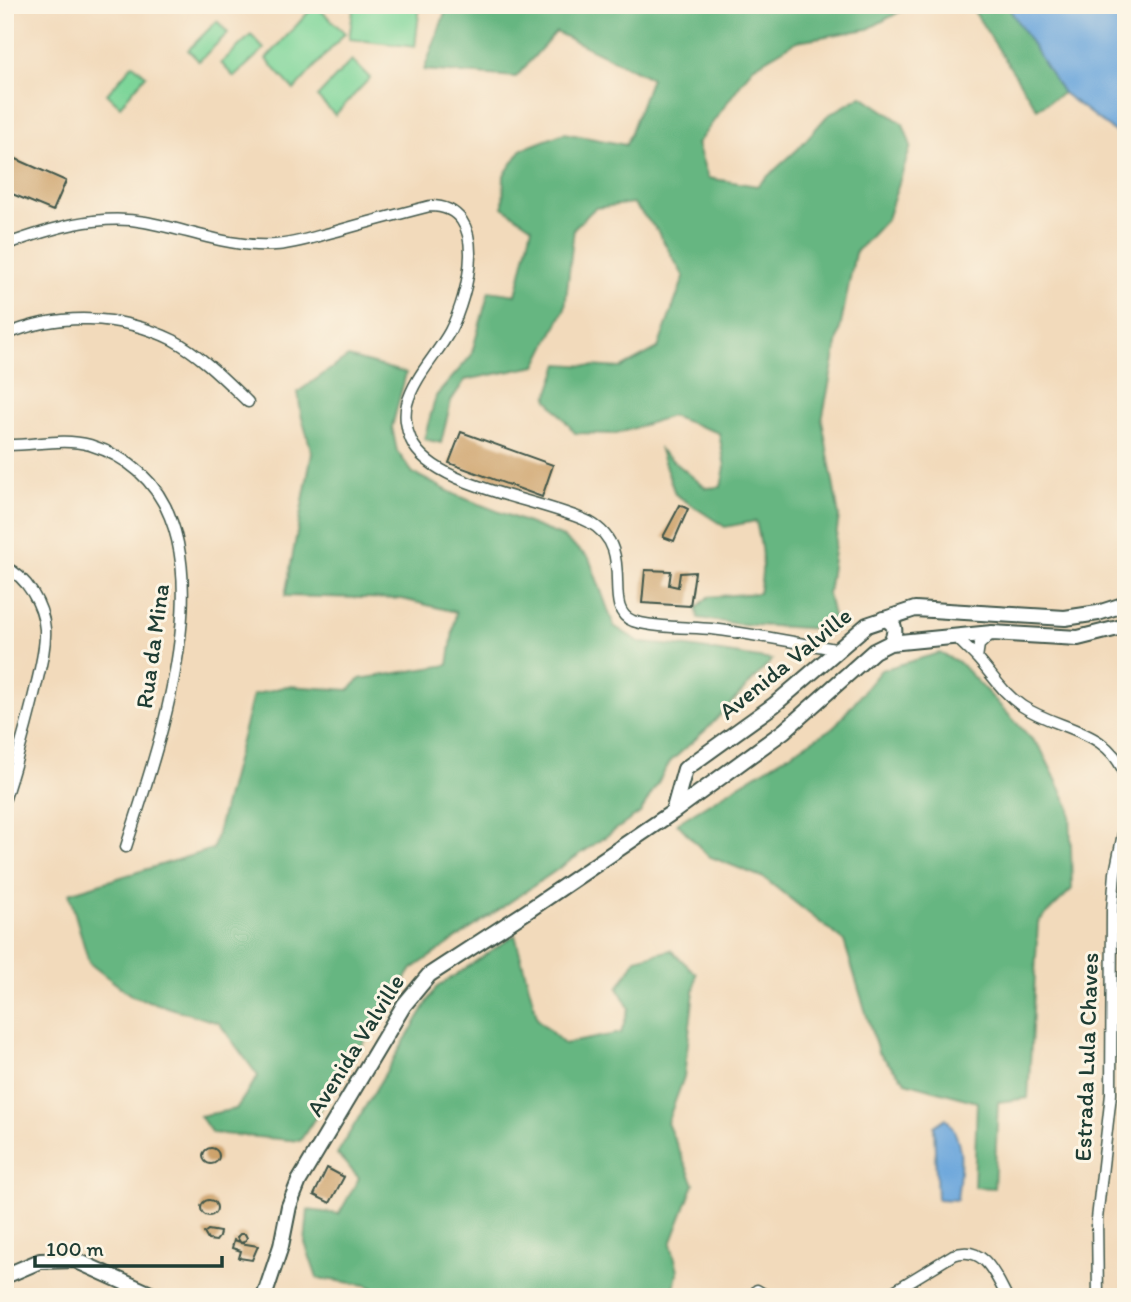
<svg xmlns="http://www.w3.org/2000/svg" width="1131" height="1302" viewBox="0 0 1131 1302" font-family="Itim,sans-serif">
	<rect width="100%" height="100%" fill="#fcf5e5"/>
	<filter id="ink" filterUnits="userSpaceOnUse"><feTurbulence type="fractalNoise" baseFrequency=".0143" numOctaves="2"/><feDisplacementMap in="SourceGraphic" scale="14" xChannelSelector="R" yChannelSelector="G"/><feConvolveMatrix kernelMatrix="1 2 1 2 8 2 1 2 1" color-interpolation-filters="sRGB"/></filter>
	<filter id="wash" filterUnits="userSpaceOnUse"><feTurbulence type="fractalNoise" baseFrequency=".00686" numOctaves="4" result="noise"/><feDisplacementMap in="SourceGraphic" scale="28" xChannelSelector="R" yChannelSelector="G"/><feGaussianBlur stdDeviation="1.57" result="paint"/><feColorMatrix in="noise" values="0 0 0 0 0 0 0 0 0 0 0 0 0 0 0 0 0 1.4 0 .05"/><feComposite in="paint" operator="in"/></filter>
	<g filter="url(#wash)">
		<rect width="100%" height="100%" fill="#f2dabb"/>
		<path fill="#7dd599" stroke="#4e8966" stroke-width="2" d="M315,5L345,33L294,90L266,59Z
			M354,5H420L415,47L349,39Z
			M217,21L228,33L199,61L188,50Z
			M251,35L264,49L234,77L221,63Z
			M352,60L370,78L335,115L317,97Z
			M133,64L146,75L120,106L107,94Z"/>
		<path fill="#66b681" stroke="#427a5a" stroke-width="2" d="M448,5H912L868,29L797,41L753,67L697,144L708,178L757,186L798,149L827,116L862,96L903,124L911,146L887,219L855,253L822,420L839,516L828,594L836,630L738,624L698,618L697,608L708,597L759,593C765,565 762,549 756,521L725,527L675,494L660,450L706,488L721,487L725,467L719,433L671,416L616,434L575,433L547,398L559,364L621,368L658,348L684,277L657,230L633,203L595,208L574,228L565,308L536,366L465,380L451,401L441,443L424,439L436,396L471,356L489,291L516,295L532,227L503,207L504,175L522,149L564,133L626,145L651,78L556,32L516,77L424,70Z
			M970,5H1007L1063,93L1037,109Z
			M348,357L406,373L392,427L397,451L413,473L456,495L561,536L589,558L614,626L641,643L688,647L772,660L708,728L670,762L640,813L412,969L300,1141L212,1133L200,1116L236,1109L258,1076L219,1023L132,996L89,963L69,893L213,849L253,695L287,686L349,690L360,679L448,665L456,612L402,599L285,596L312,453L301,414L298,392Z
			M939,653L959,662L1041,749L1070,808L1072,889L1038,922L1028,1098L998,1102L994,1188L974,1187L977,1102L906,1082L878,1052L844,941L764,878L708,856L677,823L834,727L881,670Z
			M515,935L538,1020L564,1044L621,1033L629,1008L618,988L636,959L671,950L696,974L684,1077L667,1123L694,1184L671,1244L678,1270L672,1297H392L366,1285L317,1278L305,1243L308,1210L339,1214L359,1178L337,1154L436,988Z"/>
		<path fill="#6ba6dc" stroke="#457288" stroke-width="2" d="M1007,5H1126V150L1116,133L1063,93Z
			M946,1118C967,1145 960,1168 957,1200L937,1199L934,1126Z"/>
		<g id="blocks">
			<path fill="#cda26b" d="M5,154L66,181L53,211L5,191Z
				M461,432L553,465L542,497L449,463Z
				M680,505L688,509L674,541L663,537Z
				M645,570L671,571L669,585L678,587L680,573L695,572L690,606L642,603Z
				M203 1156a8 8 0 1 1 16 0a8 8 0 1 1-16 0Z
				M327,1168L344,1177L330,1203L314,1195Z
				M201 1208a8 8 0 1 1 16 0a8 8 0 1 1-16 0Z
				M208,1230L220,1232L219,1237L216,1241L208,1240L204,1233Z
				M240,1234H245L247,1238L244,1242L240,1243L258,1246L252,1260L239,1258L241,1251L232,1248L234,1240L240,1242L237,1237Z"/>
		</g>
	</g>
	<g filter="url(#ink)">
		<use href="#blocks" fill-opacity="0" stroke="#3f5548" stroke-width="2"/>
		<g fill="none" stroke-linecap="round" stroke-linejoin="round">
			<g stroke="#3f5548" stroke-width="13">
				<path id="minor" d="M5,245C49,229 98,213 145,222C190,230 228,248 275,245C296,244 317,236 337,231C368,222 399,214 430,206C492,206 468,296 450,331C437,355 414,377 407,404C404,415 406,429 411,440C432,488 543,499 589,522C639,549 599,608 633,621C655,628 688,627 712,629C754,634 795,643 837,649
					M5,335C59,312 120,314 173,340C201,355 225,380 248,402
					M5,445C33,446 62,437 90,445C251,494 161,738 126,847
					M5,567C27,577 43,605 45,629C46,646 41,665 37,682C28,721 17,760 5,798
					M955,636C962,644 971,651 978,659C993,676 1003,693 1022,706C1060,731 1108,728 1126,777
					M977,658L979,645L992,633
					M757,1290L769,1297
					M884,1297L953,1255C984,1244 995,1274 1007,1297
					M1098,1297L1097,1219L1111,1094L1112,911L1115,873L1126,819"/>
			</g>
			<g stroke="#3f5548" stroke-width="18">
				<path id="secondary" d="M883,619C896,621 897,633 890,643
					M673,812L685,769L774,705L867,625L915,609L1065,618L1098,613L1126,604
					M5,1276L40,1261L75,1260L157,1297
					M264,1297L281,1246L289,1206L299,1181L404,1005L429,975L526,912L673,812L784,731L874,651L890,643L992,633L1078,638L1126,626"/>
			</g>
			<use href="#minor" stroke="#fff" stroke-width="10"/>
			<use href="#secondary" stroke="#fff" stroke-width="14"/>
		</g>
	</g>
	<g text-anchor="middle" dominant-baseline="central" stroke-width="6" stroke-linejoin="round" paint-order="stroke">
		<g font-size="24" fill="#1f3d34" stroke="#fcf5e5">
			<text transform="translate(152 646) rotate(-82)">Rua da Mina</text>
			<text transform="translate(785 663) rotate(-39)">Avenida Valville</text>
			<text transform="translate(355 1045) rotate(-58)">Avenida Valville</text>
			<text transform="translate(1086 1057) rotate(-88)">Estrada Lula Chaves</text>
		</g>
	</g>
	<rect width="1131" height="1302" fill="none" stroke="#fcf5e5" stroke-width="28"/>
	<path d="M35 1256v10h187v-10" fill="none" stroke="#1f3d34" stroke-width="3.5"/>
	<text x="46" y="1256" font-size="21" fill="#1f3d34" stroke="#fcf5e5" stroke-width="5" paint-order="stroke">100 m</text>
</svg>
